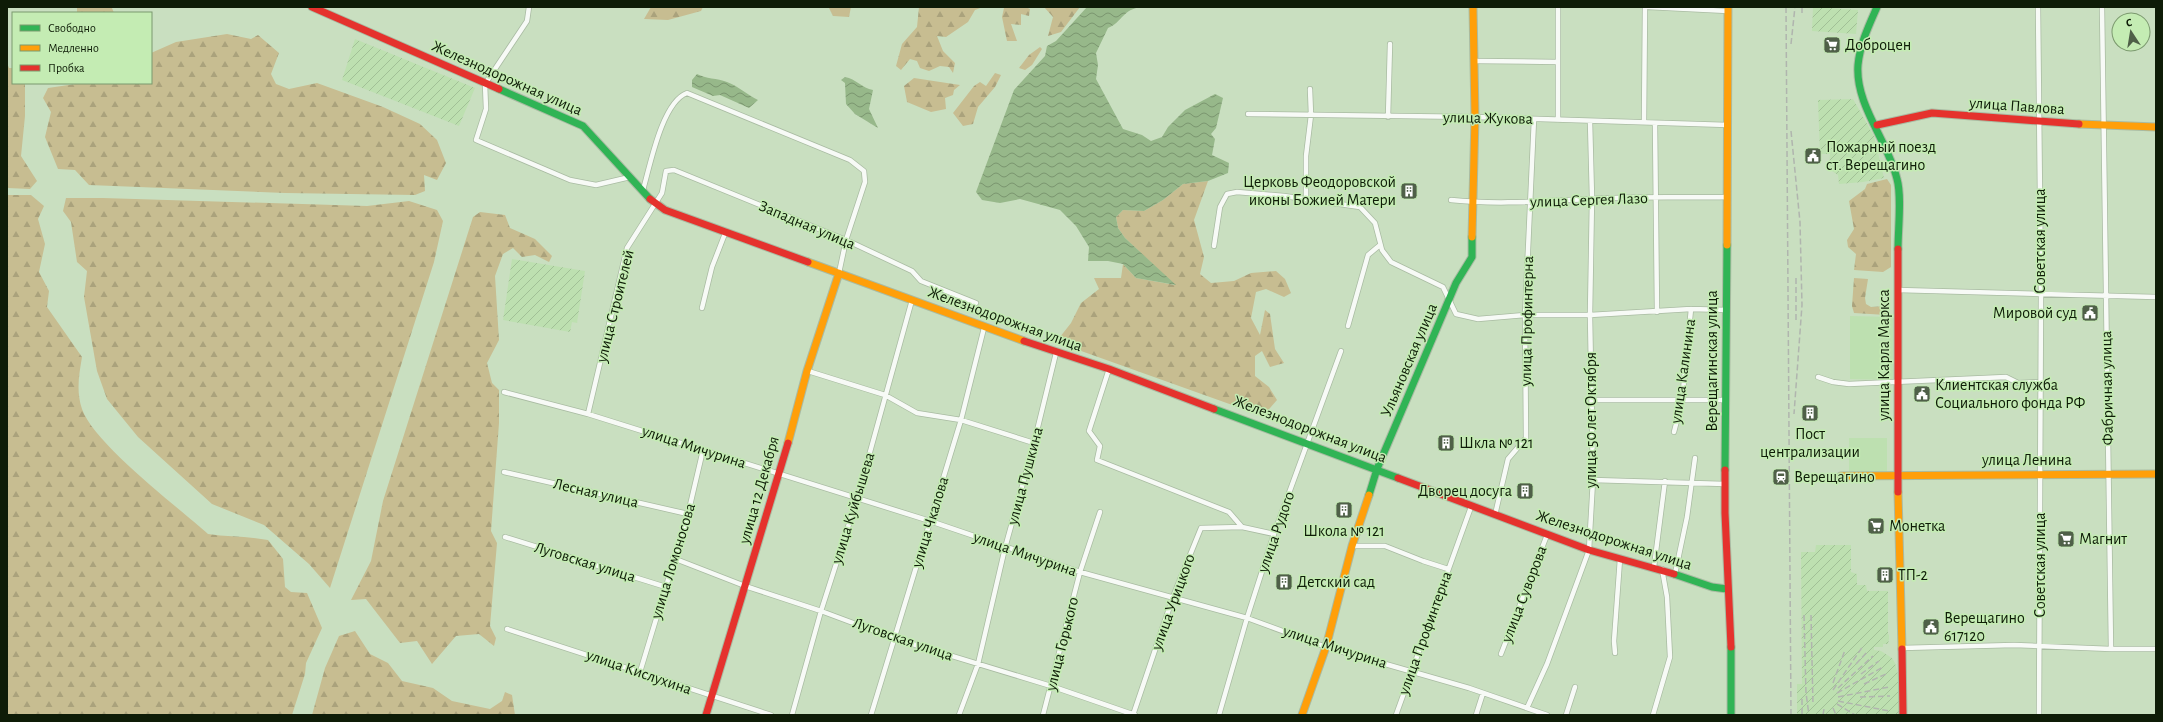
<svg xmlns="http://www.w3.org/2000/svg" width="2163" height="722" viewBox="0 0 2163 722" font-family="'Alegreya Sans',sans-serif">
	<defs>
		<pattern id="industrial-furrows" width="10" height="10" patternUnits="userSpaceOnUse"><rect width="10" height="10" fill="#bde0b0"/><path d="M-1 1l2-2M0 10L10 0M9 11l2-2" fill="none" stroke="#a1c096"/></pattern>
		<pattern id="forest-firs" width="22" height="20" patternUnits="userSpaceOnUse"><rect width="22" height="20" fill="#c7bd91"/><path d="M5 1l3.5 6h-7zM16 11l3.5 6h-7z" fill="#aaa27c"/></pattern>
		<pattern id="water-waves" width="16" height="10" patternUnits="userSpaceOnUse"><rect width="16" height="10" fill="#97b88a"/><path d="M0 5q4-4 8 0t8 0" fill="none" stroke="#7a956f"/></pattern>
	</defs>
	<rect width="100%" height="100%" fill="#c9dfc0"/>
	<path fill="#bde0b0" d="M1850,316L1893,317V380L1850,379Z
		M1849,438H1887V472H1849Z"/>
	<path fill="url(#industrial-furrows)" d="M1813,7L1858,10L1856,34L1812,31Z
		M355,39L475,88L459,126L342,80Z
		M1853,99L1874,136L1884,178L1863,182L1839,184L1838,175L1829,169L1830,154H1820L1818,100Z
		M512,259L585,271L577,323L572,322L570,332L503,320Z
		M1816,545H1851V572L1857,574V585H1866L1867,591H1888V634L1889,635V639L1888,644H1883V647H1874V650L1881,651L1892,658L1895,663L1899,678L1900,715H1797V684H1802L1801,552H1815Z"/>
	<path fill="url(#forest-firs)" d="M77,7H114L112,8L114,13H77Z
		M651,7H703L701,11L668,20L644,19Z
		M822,7H851L849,17L833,16L829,8Z
		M919,7H983L975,10L968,22L946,37L937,36L943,51L955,63L953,73L949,67L940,66L929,71L920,68L917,61L910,59L901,70L896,66L902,44L917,27Z
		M1026,7L1030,9L1029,16L1021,14V25L1011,24L1017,41H1007L1002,17L1004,8Z
		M1044,7H1080L1061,32L1048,36L1053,17Z
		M227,34L251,39L258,35L279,53L271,74L276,84L289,89L317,83L383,107L420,124L437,140L446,163L437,180L424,175L425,191L415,195L285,193L89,185L75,170L58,169L45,137L51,112L43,98L48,88L82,83H151V53L176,42Z
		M1040,47L1042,49L1032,65L1025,70L1019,68L1029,55Z
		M7,63L9,68H13V83H25V116L21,156L37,181L30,189L7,188Z
		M995,73L1001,75L995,87L978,107L973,124L963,126L953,113L974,86L980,82L986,86Z
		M914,78L960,85L954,90L953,95L945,98L946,109L931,112L907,102L904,86Z
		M1887,179L1891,185V267L1883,272L1854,270L1856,254L1848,247L1847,240L1854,229L1849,201L1865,189L1867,184Z
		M1208,181L1194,220L1204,257L1200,274L1211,283L1234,281L1251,273L1276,271L1285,279L1291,293L1284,297L1266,289L1256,292L1251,318L1260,335L1265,310L1270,314L1275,349L1284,363L1270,367L1262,351L1255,356V376L1269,387L1277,400L1263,416L1056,342L1071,323L1081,303L1099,289L1094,278H1121L1123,264L1136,278L1175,285L1125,238L1118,228L1116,217L1123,210L1144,211L1163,200L1183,184Z
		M7,195H31L44,206L38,219L45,244L39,272L49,291L47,307L82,357C79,375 76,391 82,409C94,444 178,507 208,534C228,537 248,536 268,540L283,559L285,587L291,592L307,593L322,628L306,663L305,674L292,715H7Z
		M66,198H103L367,206L409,201L437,210L443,221L434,262L330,588L309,564L264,525L212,504L138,437L107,399L97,371L84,297L87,271L77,262L71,222L63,211Z
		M480,212L505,215L510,228L535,239L552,256L549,262L535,255L522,257L513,248L503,254L495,276L499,340L487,363L492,383L499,390V423L491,531L497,543L490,626L496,638L494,646L479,634L456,636L432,664L417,641L400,643L366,599L351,600L371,561L383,501L473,217Z
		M1854,278L1868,279L1865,298L1866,304L1871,307L1887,306L1889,308L1888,313L1886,315L1854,313L1852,306Z
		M355,631L370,654L388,663L402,681L433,688L452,701L490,709L502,701L505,692L512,695L515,715H312L325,668L339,636Z"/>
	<path fill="url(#water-waves)" d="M1087,7H1142C1122,9 1123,22 1108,28L1096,53L1098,65L1096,79L1123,129L1142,135L1151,141L1162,137L1168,127L1185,110L1215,94L1223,98L1216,128L1211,134L1215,139L1212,155L1229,163L1228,173L1208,181L1183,184L1163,200L1144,211L1123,210L1116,217L1118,228L1125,238L1176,285L1136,278L1123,264L1108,261H1088L1089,247L1076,226L1060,210L1020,199L1000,203L982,200L976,192L1014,90L1045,56L1047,46L1056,41Z
		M697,74C706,79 717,78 727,82C738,86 748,95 758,100L749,108L720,95L713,96L692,87V80Z
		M845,77C856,79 862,88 873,90L869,109L878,128L855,114L846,104L845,83L841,80Z"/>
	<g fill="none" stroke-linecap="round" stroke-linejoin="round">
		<g stroke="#a9bba2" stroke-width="6">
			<path id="street" d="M529,7L527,21L485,84L486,109L476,140L570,180L596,185L630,177
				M1558,7V120
				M1648,7L1728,11
				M2038,7L2041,294L2039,715
				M2102,7L2111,649
				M1474,61L1558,62
				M1248,114L1475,117L1728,125
				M1388,117L1390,44
				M1644,122L1645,7
				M1655,123L1657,312
				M643,190C650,166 662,102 687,93L850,160L864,171L865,182L846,240L839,273
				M1306,199V156L1311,115L1310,89
				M1451,200C1498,205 1544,201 1591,199C1636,196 1682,198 1727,197
				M1214,246L1220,207L1227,194L1237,192L1284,196L1360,207L1375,223L1382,250L1391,262L1443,287L1456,314L1478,319L1525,315H1590L1691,309L1727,310
				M1898,290L2156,297
				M702,308L712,267L726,231
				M1348,326L1368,255L1380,245
				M1109,369L1089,431L1100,446L1097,460L1229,512L1242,527L1274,534
				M808,371L885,395L917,413L961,420L1034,443
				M1818,377L1833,382L1849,384L2006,377L2018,383L2039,382
				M504,392L588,414L930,521L1080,572L1247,618L1326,647L1469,688L1547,715
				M1593,400H1726
				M588,414L627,248L662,193L666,171L674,170L846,240L912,271L921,281L976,303
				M1674,432L1682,401L1691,309
				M504,472L688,514
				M1593,480L1725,484
				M1495,515L1508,459L1526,438L1525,315L1534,119
				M505,537L666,587
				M1352,546H1385L1423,561L1448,569
				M673,558L745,586L821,611L896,639L1051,686L1135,715
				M1654,567L1665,481
				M1675,574L1687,517L1695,458
				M507,629L771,715
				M1902,648L2014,645L2111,649H2156
				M1615,653L1614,641L1620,559
				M1501,654L1547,535
				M640,672L688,514L703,450
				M1527,708L1547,664L1589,550L1593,480L1590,315L1592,198L1590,121
				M792,715L821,611L857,499L912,300
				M871,715L961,420L984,328
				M959,715L978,664L1005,548L1034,443L1056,353
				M1043,715L1080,572L1100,512
				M1133,715L1173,597L1201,528L1242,527
				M1219,715L1247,618L1274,534L1341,351
				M1396,715L1471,507
				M1476,715L1483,693
				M1566,715L1575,687
				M1653,715L1670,657L1667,597L1662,569"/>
		</g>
		<g stroke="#a9bba2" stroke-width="9">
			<path id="fast" d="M1877,7C1869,25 1860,44 1858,65C1855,105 1888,141 1897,179C1902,196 1898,229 1898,249
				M499,89L583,126L650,199
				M1214,409L1398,478
				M1725,470L1727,245
				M1369,495L1377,469L1456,283L1472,257V237
				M1674,574L1712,587L1727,589
				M1731,647V715"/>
		</g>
		<g stroke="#a9bba2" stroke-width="9">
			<path id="slow" d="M2079,124L2156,127
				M1472,237L1475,117L1473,7
				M1727,245L1728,7
				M808,262L1024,341
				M788,443L807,371L839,273
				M1841,476L2156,474
				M1898,492L1902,649
				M1302,715L1326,647L1352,546L1369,495"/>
		</g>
		<g stroke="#a9bba2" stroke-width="9">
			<path id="jam" d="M312,7L499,89
				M1877,125L1932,113L2079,124
				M650,199L665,210L808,262
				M1898,249V492
				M1024,341L1109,369L1214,409
				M1725,470V513L1731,647
				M1398,478L1589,550L1674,574
				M1902,649L1903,715
				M706,715L788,443"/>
		</g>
		<use href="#street" stroke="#f7faf6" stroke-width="4.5"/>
		<use href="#fast" stroke="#30b455" stroke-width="7"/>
		<use href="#slow" stroke="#ff9f0a" stroke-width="7"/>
		<use href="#jam" stroke="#e5322d" stroke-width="7"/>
		<path stroke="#b0b5ae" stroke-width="1.5" stroke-dasharray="6 3" stroke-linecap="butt" d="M1786,7L1791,715
			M1802,13V7
			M1791,44L1795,7
			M1791,131L1800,222L1802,305L1794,414
			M1796,278V320
			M1804,615L1806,693L1809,715
			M1811,615L1813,705
			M1856,664L1868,651
			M1861,674L1879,661
			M1833,683L1845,650
			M1864,684L1886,674
			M1838,688L1873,656
			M1833,690L1863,646
			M1837,693L1883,667
			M1838,697L1889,687
			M1860,697L1890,696
			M1802,699V715
			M1838,701L1889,711
			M1837,704L1855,715
			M1833,708L1836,715
			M1823,715L1824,709"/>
	</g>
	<defs>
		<g id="supermarket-square" transform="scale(0.9)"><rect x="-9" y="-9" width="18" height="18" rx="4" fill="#4f6048" stroke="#c4ecb3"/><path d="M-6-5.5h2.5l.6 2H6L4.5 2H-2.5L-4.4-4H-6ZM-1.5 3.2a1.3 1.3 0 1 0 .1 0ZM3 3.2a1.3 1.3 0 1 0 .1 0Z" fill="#fff"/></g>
		<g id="civic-square" transform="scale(0.9)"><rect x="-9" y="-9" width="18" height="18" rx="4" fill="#4f6048" stroke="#c4ecb3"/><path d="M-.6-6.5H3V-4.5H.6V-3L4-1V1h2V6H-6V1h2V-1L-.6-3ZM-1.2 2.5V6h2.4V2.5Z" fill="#fff"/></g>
		<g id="building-square" transform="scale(0.9)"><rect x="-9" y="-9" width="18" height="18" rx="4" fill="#4f6048" stroke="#c4ecb3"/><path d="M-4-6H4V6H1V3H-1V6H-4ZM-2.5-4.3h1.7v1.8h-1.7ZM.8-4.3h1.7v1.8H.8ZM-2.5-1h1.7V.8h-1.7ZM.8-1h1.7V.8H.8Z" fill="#fff"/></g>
		<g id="station-square" transform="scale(0.9)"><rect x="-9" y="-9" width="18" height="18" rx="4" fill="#4f6048" stroke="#c4ecb3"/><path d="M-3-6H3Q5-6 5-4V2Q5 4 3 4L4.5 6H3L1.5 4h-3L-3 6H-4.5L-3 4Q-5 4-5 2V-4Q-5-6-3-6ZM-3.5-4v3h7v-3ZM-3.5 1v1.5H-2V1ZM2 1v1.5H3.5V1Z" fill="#fff"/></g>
	</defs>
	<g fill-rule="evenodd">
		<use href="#supermarket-square" x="1832" y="45"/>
		<use href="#civic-square" x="1813" y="156"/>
		<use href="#building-square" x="1409" y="191"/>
		<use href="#civic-square" x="2090" y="313"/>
		<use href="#civic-square" x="1922" y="394"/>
		<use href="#building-square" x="1810" y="413"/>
		<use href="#building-square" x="1446" y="443"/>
		<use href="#station-square" x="1781" y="477"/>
		<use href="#building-square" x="1525" y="491"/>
		<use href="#building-square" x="1344" y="510"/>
		<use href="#supermarket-square" x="1876" y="526"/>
		<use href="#supermarket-square" x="2066" y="539"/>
		<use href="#building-square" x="1885" y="575"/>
		<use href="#building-square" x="1284" y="582"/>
		<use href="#civic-square" x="1931" y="627"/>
	</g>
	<g text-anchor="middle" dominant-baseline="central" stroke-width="3" stroke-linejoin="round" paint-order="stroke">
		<g font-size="16" fill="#0e1c07" stroke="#c4ecb3" text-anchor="start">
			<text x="1845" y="45">Доброцен</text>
			<text x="1826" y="147">Пожарный поезд<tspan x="1826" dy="18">ст. Верещагино</tspan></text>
			<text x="1396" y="182" text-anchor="end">Церковь Феодоровской<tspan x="1396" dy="18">иконы Божией Матери</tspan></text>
			<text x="2077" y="313" text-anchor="end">Мировой суд</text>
			<text x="1935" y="385">Клиентская служба<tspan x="1935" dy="18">Социального фонда РФ</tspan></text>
			<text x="1810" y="434" text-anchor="middle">Пост<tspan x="1810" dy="18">централизации</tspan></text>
			<text x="1459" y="443">Шкла № 121</text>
			<text x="1794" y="477">Верещагино</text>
			<text x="1512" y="491" text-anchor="end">Дворец досуга</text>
			<text x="1889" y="526">Монетка</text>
			<text x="1344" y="531" text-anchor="middle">Школа № 121</text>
			<text x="2079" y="539">Магнит</text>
			<text x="1898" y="575">ТП-2</text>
			<text x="1297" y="582">Детский сад</text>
			<text x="1944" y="618">Верещагино<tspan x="1944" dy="18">617120</tspan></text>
		</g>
		<g font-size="16" fill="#0e1c07" stroke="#c4ecb3">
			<text transform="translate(507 78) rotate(24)">Железнодорожная улица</text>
			<text transform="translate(2017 106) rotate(4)">улица Павлова</text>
			<text transform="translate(1488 118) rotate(1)">улица Жукова</text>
			<text transform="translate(1589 200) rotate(-2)">улица Сергея Лазо</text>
			<text transform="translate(807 225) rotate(23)">Западная улица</text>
			<text transform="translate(2040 241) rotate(-90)">Советская улица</text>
			<text transform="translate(615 306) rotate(-76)">улица Строителей</text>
			<text transform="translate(1005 319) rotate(20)">Железнодорожная улица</text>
			<text transform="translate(1527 321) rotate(-89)">улица Профинтерна</text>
			<text transform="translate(1884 355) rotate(-90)">улица Карла Маркса</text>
			<text transform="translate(1409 360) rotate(-67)">Ульяновская улица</text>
			<text transform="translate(1712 361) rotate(-90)">Верещагинская улица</text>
			<text transform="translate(1683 371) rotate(-82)">улица Калинина</text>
			<text transform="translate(2107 388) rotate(-91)">Фабричная улица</text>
			<text transform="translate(1591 420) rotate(-90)">улица 50 лет Октября</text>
			<text transform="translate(1310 429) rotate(21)">Железнодорожная улица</text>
			<text transform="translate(694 447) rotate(18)">улица Мичурина</text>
			<text x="2027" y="460">улица Ленина</text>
			<text transform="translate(1025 476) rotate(-75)">улица Пушкина</text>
			<text transform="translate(759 490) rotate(-74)">улица 12 Декабря</text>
			<text transform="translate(596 493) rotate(13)">Лесная улица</text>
			<text transform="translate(853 508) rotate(-73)">улица Куйбышева</text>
			<text transform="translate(930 522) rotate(-73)">улица Чкалова</text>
			<text transform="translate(1276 532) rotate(-71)">улица Рудого</text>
			<text transform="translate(1614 540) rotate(18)">Железнодорожная улица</text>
			<text transform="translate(1025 554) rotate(19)">улица Мичурина</text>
			<text transform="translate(673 561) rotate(-73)">улица Ломоносова</text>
			<text transform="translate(585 562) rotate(17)">Луговская улица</text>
			<text transform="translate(2040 565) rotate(-90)">Советская улица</text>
			<text transform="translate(1524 594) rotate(-69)">улица Суворова</text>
			<text transform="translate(1173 602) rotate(-70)">улица Урицкого</text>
			<text transform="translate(1425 633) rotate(-70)">улица Профинтерна</text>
			<text transform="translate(903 639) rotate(19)">Луговская улица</text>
			<text transform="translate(1062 644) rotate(-76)">улица Горького</text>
			<text transform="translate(1335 647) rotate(18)">улица Мичурина</text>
			<text transform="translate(639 672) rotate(19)">улица Кислухина</text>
		</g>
	</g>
	<rect width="2163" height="722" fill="none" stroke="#0e1c07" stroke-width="16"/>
	<rect x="12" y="12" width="140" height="72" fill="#c4ecb3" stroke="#7b996e"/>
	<rect x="20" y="25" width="20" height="6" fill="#30b455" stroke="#7b996e"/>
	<text x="48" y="32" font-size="12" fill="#0e1c07">Свободно</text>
	<rect x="20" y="45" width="20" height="6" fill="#ff9f0a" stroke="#7b996e"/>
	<text x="48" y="52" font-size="12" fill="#0e1c07">Медленно</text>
	<rect x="20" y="65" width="20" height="6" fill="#e5322d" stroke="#7b996e"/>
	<text x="48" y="72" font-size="12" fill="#0e1c07">Пробка</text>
	<g transform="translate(2131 32) rotate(348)"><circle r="19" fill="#c4ecb3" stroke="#7b996e"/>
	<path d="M0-3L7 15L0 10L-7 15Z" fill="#4f6048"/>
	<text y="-6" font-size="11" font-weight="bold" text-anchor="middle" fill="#0e1c07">С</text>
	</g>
</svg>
